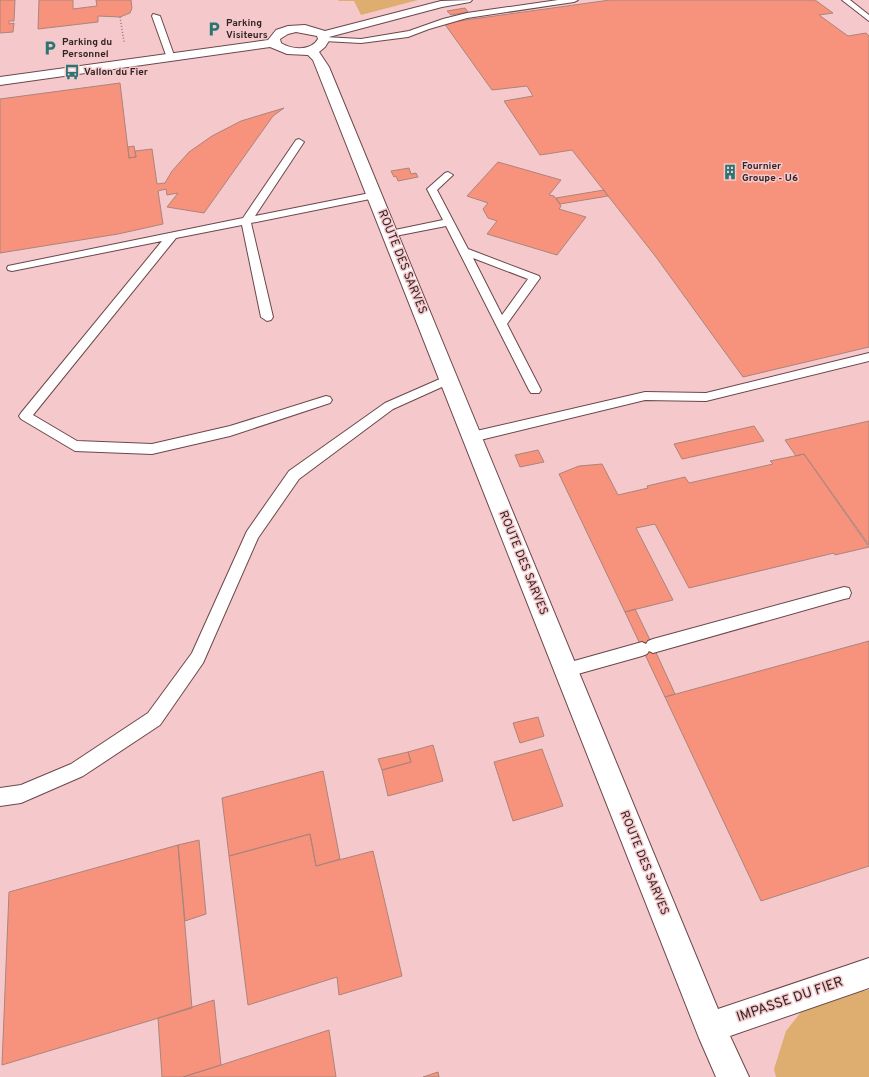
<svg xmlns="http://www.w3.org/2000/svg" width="869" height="1077" viewBox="0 0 869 1077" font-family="Overpass,sans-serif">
	<rect width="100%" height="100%" fill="#f5c9cc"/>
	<path fill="#ddae6f" d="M338,0H418L361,15L354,1H339Z
		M869,990V1077H776L774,1069L786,1031L801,1012L838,995Z"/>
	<path fill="#f7937d" stroke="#ab847b" d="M0,0H15L14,21H9V24L14,23L13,32L0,33Z
		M39,0H73V9L97,6L96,0H131L132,8L130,13L120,17L98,16V22L38,29Z
		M610,0H815L833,13L819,15L848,36L866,33L869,36V347L743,377L656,257L572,150L540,155L504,101L533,96L527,86L492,90L444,23Z
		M465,8L468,12L451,15L447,11Z
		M120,83L129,158L136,157L135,151L152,149L157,184L165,183L172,171L189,152L212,136L241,121L284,108L273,116L204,213L167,207L178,193L167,195L166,189L158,191L163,224L118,234L0,253V99Z
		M134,146L136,157L129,158L128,147Z
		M498,162L561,180L549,195L554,196L561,206L559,209L586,217L557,255L487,234L497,221L488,218L483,209L488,203L467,196Z
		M409,168L411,174L416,173L418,177L398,181L396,176L394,177L391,171Z
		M604,190L608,196L560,204L556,198Z
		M869,421V545L804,454L796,456L785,440Z
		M754,426L764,441L682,459L674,444Z
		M538,450L544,462L520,467L515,455Z
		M804,454L869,547L835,555L834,553L689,588L655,524L636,528L673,600L625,612L559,474L579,466L602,464L618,495L648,488L647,486L685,477L689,483L773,464L770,461Z
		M635,609L653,646L675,694L665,697L625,612Z
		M869,641V866L761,901L665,697Z
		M538,717L544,736L520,743L513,723Z
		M433,745L443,781L388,796L382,770L411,762L408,752Z
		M542,749L563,806L513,821L494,762Z
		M408,752L411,762L382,770L378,759Z
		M323,771L340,859L316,866L310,834L229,856L222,798Z
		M310,834L316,866L373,851L402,976L339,995L337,977L248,1005L229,856Z
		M199,840L206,914L185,921L178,845Z
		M178,845L192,1008L2,1065L9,892Z
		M214,1000L221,1065L183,1077H162L158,1018Z
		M329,1030L336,1077H183L221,1065Z
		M438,1072L439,1077H423Z"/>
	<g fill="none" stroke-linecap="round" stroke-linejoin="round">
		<g stroke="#6b474a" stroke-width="2">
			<path id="service" d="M558,0H578L574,2L467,18L429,29L408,37L361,43L324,41L320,39L324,37L361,39L409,31L443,19L467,13Z
				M842,0H850L869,15V21Z
				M153,14L160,16L175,58L174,60L167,58L152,16Z
				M299,139L304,142L255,216L375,192L380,195L375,198L251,223L273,317L271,320L267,321L261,317L242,225L176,238L33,415L77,441L152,444L230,426L326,396L330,397L332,400L330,403L230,436L152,454L75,451L21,419L19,416L21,413L162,241L12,271L8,270L7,268L8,266L243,218L296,140Z
				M448,172L453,175L437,190L468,249L539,276L540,278L507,324L541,390L539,393H531L529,390L446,226L390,237L385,234L390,231L443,220L427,189L445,173ZM473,258L528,279L502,315Z
				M869,353V361L706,401L645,400L472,442L467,440L466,437L467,434L472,432L645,392L706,393Z
				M449,375L453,376L455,379L453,382L393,409L299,479L258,538L203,663L160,725L83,776L21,803L0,806V788L21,785L71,764L148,713L192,653L247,531L289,471L385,403Z
				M844,587L849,588L851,593L849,598L844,599L653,653L649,651L647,654L642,656L567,677L561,675L559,670L561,665L567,663L642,642L646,644L648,641L653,639Z"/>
		</g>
		<g stroke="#6b474a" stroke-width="2">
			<path id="minor" d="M472,0L470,2L442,7L329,37L330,39L325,47L319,52L329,67L718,1009L869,958V988L730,1036L749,1077H716L699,1038L313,60L308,55L287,54L270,47L0,85V77L268,40L276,30L288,26L305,25L325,31L441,1ZM296,32L317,36L318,39C311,51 292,50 281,43L280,39L288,34Z"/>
		</g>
		<path stroke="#957779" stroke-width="1.5" stroke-dasharray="1 2" stroke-linecap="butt" d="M120,17L124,42"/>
		<use href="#service" fill="#fff" fill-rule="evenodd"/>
		<use href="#minor" fill="#fff" fill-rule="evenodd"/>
	</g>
	<defs>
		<g id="parking-bare" transform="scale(1.2)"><path d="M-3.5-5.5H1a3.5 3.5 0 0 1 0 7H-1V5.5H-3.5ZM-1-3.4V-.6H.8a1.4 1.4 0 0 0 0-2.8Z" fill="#2b7473" stroke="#f5c9cc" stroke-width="2.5" paint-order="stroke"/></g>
		<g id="bus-bare" transform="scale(1.2)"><path d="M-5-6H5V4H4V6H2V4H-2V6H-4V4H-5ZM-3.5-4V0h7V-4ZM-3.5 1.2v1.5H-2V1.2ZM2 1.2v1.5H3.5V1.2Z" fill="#2b7473" stroke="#f5c9cc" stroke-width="2.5" paint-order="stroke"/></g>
		<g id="building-bare" transform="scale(1.2)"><path d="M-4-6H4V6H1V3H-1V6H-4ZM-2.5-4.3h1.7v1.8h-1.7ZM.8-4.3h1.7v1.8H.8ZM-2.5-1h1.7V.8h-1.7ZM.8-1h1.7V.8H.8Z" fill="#2b7473" stroke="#f5c9cc" stroke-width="2.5" paint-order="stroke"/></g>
	</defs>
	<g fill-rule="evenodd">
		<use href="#parking-bare" x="214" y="29"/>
		<use href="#parking-bare" x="50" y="48"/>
		<use href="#bus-bare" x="72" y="72"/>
		<use href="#building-bare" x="730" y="172"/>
	</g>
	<g text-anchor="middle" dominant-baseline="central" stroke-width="3" stroke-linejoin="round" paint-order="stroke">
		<g font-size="10" font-weight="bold" fill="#352526" stroke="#f5c9cc" text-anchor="start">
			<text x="226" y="23">Parking<tspan x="226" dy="12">Visiteurs</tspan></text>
			<text x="62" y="42">Parking du<tspan x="62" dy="12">Personnel</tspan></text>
			<text x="84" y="72">Vallon du Fier</text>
			<text x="742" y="166">Fournier<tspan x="742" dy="12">Groupe - U6</tspan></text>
		</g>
		<g font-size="12" fill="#352526" stroke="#f5c9cc">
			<text transform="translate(402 262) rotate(68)">ROUTE DES SARVES</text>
			<text transform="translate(523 563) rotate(68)">ROUTE DES SARVES</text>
			<text transform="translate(644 863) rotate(68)">ROUTE DES SARVES</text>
		</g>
		<g font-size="14" fill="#352526" stroke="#f5c9cc">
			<text transform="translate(790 1000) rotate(-19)">IMPASSE DU FIER</text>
		</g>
	</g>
</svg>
